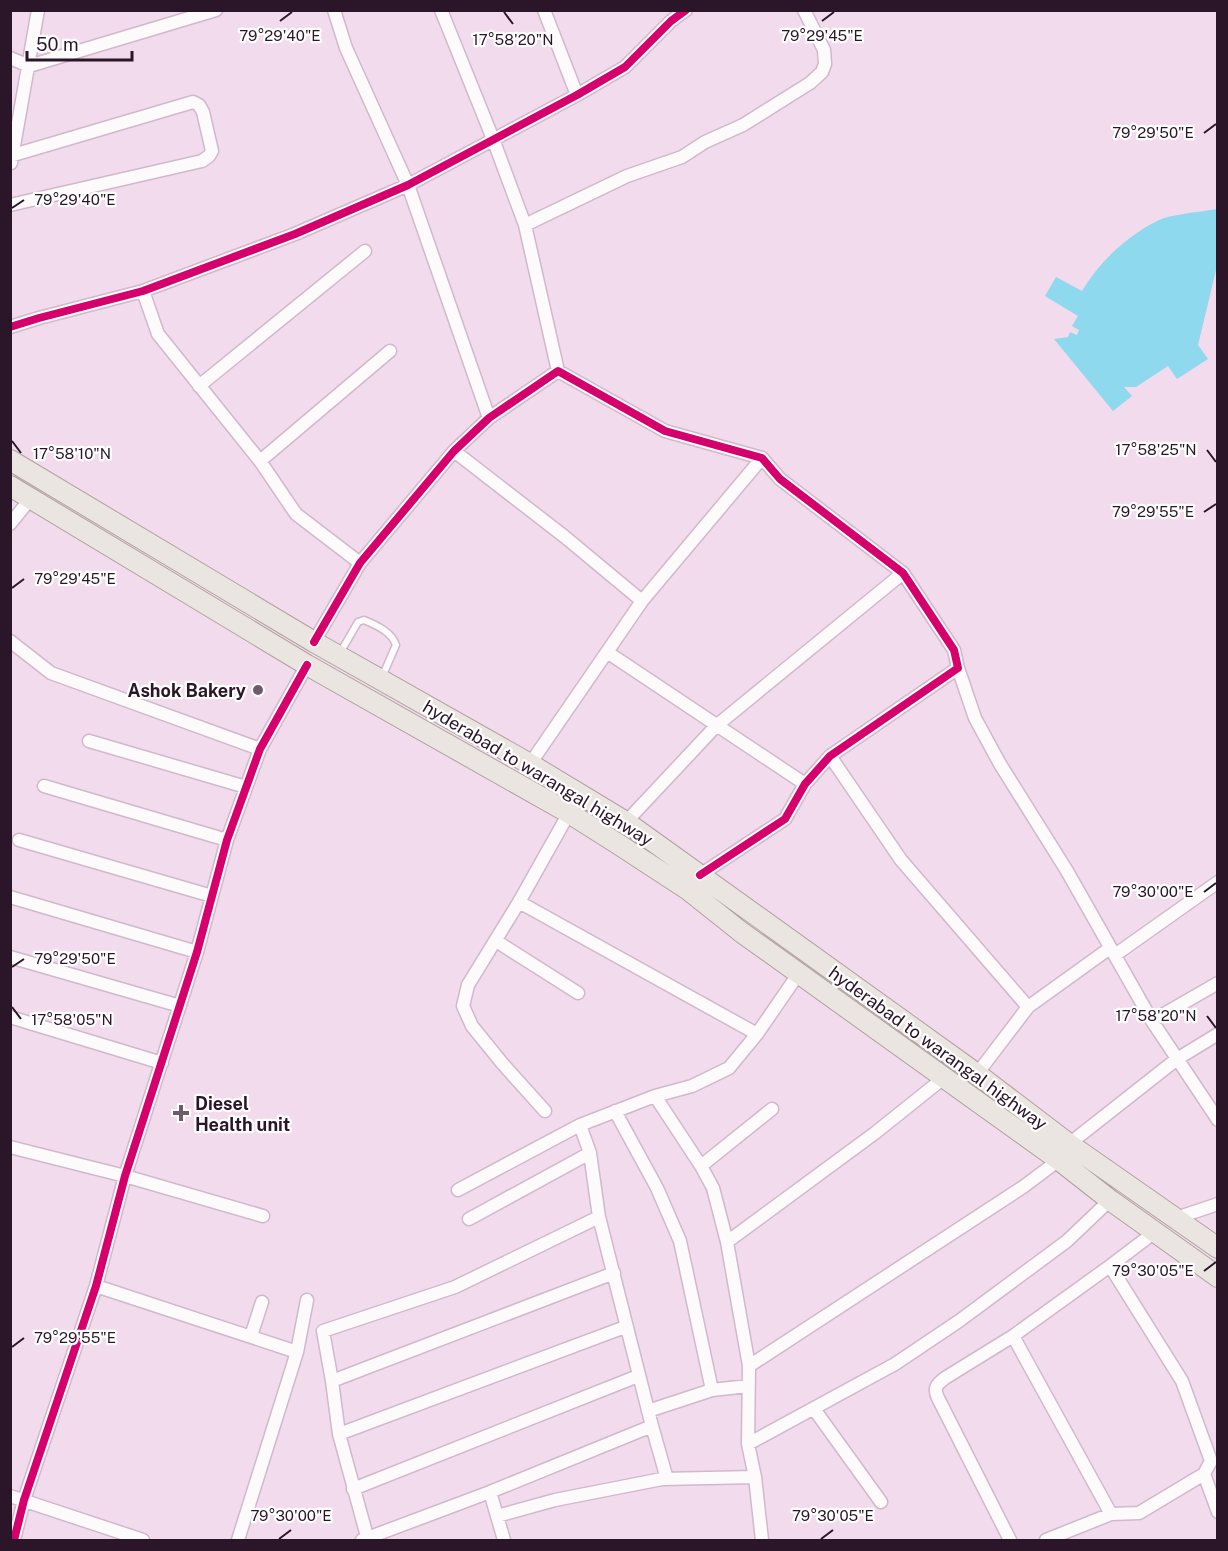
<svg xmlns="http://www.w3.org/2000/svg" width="1228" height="1551" viewBox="0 0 1228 1551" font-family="'Public Sans',sans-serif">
	<rect width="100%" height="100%" fill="#f1dbec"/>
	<path fill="#8ed9ed" d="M1217,209V266L1198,345L1208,359L1177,379L1168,366L1136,387H1124L1132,396L1113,411L1054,339L1068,337L1070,332L1077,335L1079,330L1072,326L1078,316L1045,296L1056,277L1082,291C1100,261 1126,237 1157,221C1171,214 1201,212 1217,209Z"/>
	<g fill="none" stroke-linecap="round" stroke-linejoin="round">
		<g stroke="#cfb9cb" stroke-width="9">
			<path id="lane" d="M340,653L358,622L364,620C376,625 392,632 396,645L382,677"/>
		</g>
		<g stroke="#cfb9cb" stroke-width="15">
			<path id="street" d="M334,10L346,48L408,185L489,418
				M441,10L493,139L525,225
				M544,10L577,95
				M10,58L29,66L216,10
				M10,156L193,102L199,105L203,112L212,151L209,156L202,161L10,205
				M11,163L38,10
				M143,291L158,334L260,461L296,514L360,563
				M10,327L39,318L143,291L295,234L408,185L577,95L625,67L671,21L686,10
				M558,371L525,225L627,176L682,157L705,142L743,125L810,83L822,72L825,64L824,50L804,10
				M199,386L365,251
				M454,451L565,537L642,601L530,764
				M260,461L390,351
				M10,524L31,498
				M642,601L762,458
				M10,641L51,673L260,749
				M314,642L360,563L454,451L489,418L558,371L665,431L762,458L780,479L903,573L954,650L958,668L830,756L805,784L785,819L700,875
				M607,652L805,784
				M958,668L975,718L1000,764L1067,871L1152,1021L1218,1120
				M89,741L246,787
				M830,756L901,860L1028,1007
				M44,786L227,840
				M626,822L716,726L903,573
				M19,840L212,896
				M10,897L197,952
				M519,902L757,1034
				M496,941L578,993
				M1115,955L1218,882
				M10,957L180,1006
				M10,1017L162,1063
				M1152,1021L1218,983
				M977,1074L1028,1007L1110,948
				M655,1096L701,1166L713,1188L727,1242L749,1366L748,1444L755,1477L762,1540
				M545,1111L502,1063L472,1026L463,1006L468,985L519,902L569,813
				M615,1111L657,1188L680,1241L712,1390
				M1069,1144L1177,1059L1218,1034
				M10,1147L125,1176L263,1216
				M701,1166L772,1109
				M458,1190L580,1125L655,1096L692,1086L729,1068L757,1034L799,973
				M1176,1218L1218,1204
				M469,1219L590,1153
				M727,1242L875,1133L945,1077
				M1110,1266L1155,1232
				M96,1286L297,1352
				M251,1336L262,1302
				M1013,1336L1111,1514
				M749,1366L1023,1187L1059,1160
				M332,1381L614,1273
				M814,1409L881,1502
				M648,1411L712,1390L748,1386
				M652,1426L667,1479
				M339,1434L625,1327
				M748,1444L895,1364L959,1321L1067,1241L1110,1200
				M353,1489L638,1376
				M490,1492L504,1540
				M10,1496L143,1540
				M497,1516L555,1500L662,1479L755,1477
				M14,1540L24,1500L96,1286L125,1176L197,952L227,840L260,749L307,665
				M238,1540L297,1352L307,1300
				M362,1540L490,1492L652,1426L599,1217L590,1153L580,1125
				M368,1540L339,1434L332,1381L323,1331L455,1287L599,1217
				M1010,1540L938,1398C933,1388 937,1384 945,1378L1013,1336L1110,1266L1182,1381L1211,1461L1204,1474L1218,1512
				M1046,1540L1111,1514L1139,1513L1204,1474"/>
		</g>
		<g stroke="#b0a19e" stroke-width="22">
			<path id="primary" d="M10,460L314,642L530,764L626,822L977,1074L1069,1144L1218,1248
				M10,486L307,665L569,813L618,844L687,889L741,932L1059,1160L1110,1200L1218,1277"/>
		</g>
		<use href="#lane" stroke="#fdfafc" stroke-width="6"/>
		<use href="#street" stroke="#fdfafc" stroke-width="12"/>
		<use href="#primary" stroke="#eae5e1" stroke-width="20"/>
		<g stroke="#fff" stroke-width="11">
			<path id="cycleway" d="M10,327L39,318L143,291L295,234L408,185L577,95L625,67L671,21L686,10
				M314,642L360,563L454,451L489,418L558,371L665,431L762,458L780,479L903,573L954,650L958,668L830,756L805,784L785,819L700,875
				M14,1540L24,1500L96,1286L125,1176L197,952L227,840L260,749L307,665"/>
		</g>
		<use href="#cycleway" stroke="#d6006c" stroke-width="8"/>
	</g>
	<path fill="none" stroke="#2b1528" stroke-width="2" d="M504,12L513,24M280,21L292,12M822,21L834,12M1204,133L1216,124M12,208L24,200M12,441L21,453M1207,450L1216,462M1204,512L1216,504M12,588L24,579M1204,892L1216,883M12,967L24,959M12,1007L21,1019M1207,1016L1216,1028M1204,1271L1216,1262M12,1347L24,1338M279,1539L291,1530M821,1539L833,1530"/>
	<g fill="#705a6d" stroke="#fff" stroke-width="2">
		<circle cx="258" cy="690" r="6"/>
		<path d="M178 1104h6v6h6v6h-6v6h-6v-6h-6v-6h6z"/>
	</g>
	<g text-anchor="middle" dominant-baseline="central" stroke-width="4.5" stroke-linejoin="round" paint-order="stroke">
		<g font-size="18" font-weight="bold" fill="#2b1528" stroke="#fff" text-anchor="end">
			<text x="246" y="690">Ashok Bakery</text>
			<text x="195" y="1103" text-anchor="start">Diesel<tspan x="195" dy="21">Health unit</tspan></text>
		</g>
		<g font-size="18" fill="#2b1528" stroke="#fff">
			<text transform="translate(538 773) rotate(31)">hyderabad to warangal highway</text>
			<text transform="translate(938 1048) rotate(36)">hyderabad to warangal highway</text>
		</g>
	</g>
	<g font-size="15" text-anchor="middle" fill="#2b1528" stroke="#fff" stroke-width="4.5" stroke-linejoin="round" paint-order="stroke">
		<text x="280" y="41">79°29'40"E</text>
		<text x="822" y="41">79°29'45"E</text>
		<text x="513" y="45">17°58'20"N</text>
		<text x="1153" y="138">79°29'50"E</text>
		<text x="75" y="205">79°29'40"E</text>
		<text x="1156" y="455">17°58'25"N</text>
		<text x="72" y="459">17°58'10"N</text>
		<text x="1153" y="517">79°29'55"E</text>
		<text x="75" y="584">79°29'45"E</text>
		<text x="1153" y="897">79°30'00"E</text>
		<text x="75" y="964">79°29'50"E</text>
		<text x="1156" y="1021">17°58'20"N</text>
		<text x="72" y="1025">17°58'05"N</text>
		<text x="1153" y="1276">79°30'05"E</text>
		<text x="75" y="1343">79°29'55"E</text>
		<text x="291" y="1521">79°30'00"E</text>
		<text x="833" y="1521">79°30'05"E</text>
	</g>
	<rect width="1228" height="1551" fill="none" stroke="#2b1528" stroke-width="24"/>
	<path d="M27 51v9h105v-9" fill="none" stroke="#2b1528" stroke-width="3"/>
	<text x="36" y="51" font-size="18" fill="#2b1528" stroke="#ffffff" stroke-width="4.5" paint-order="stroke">50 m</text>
</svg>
